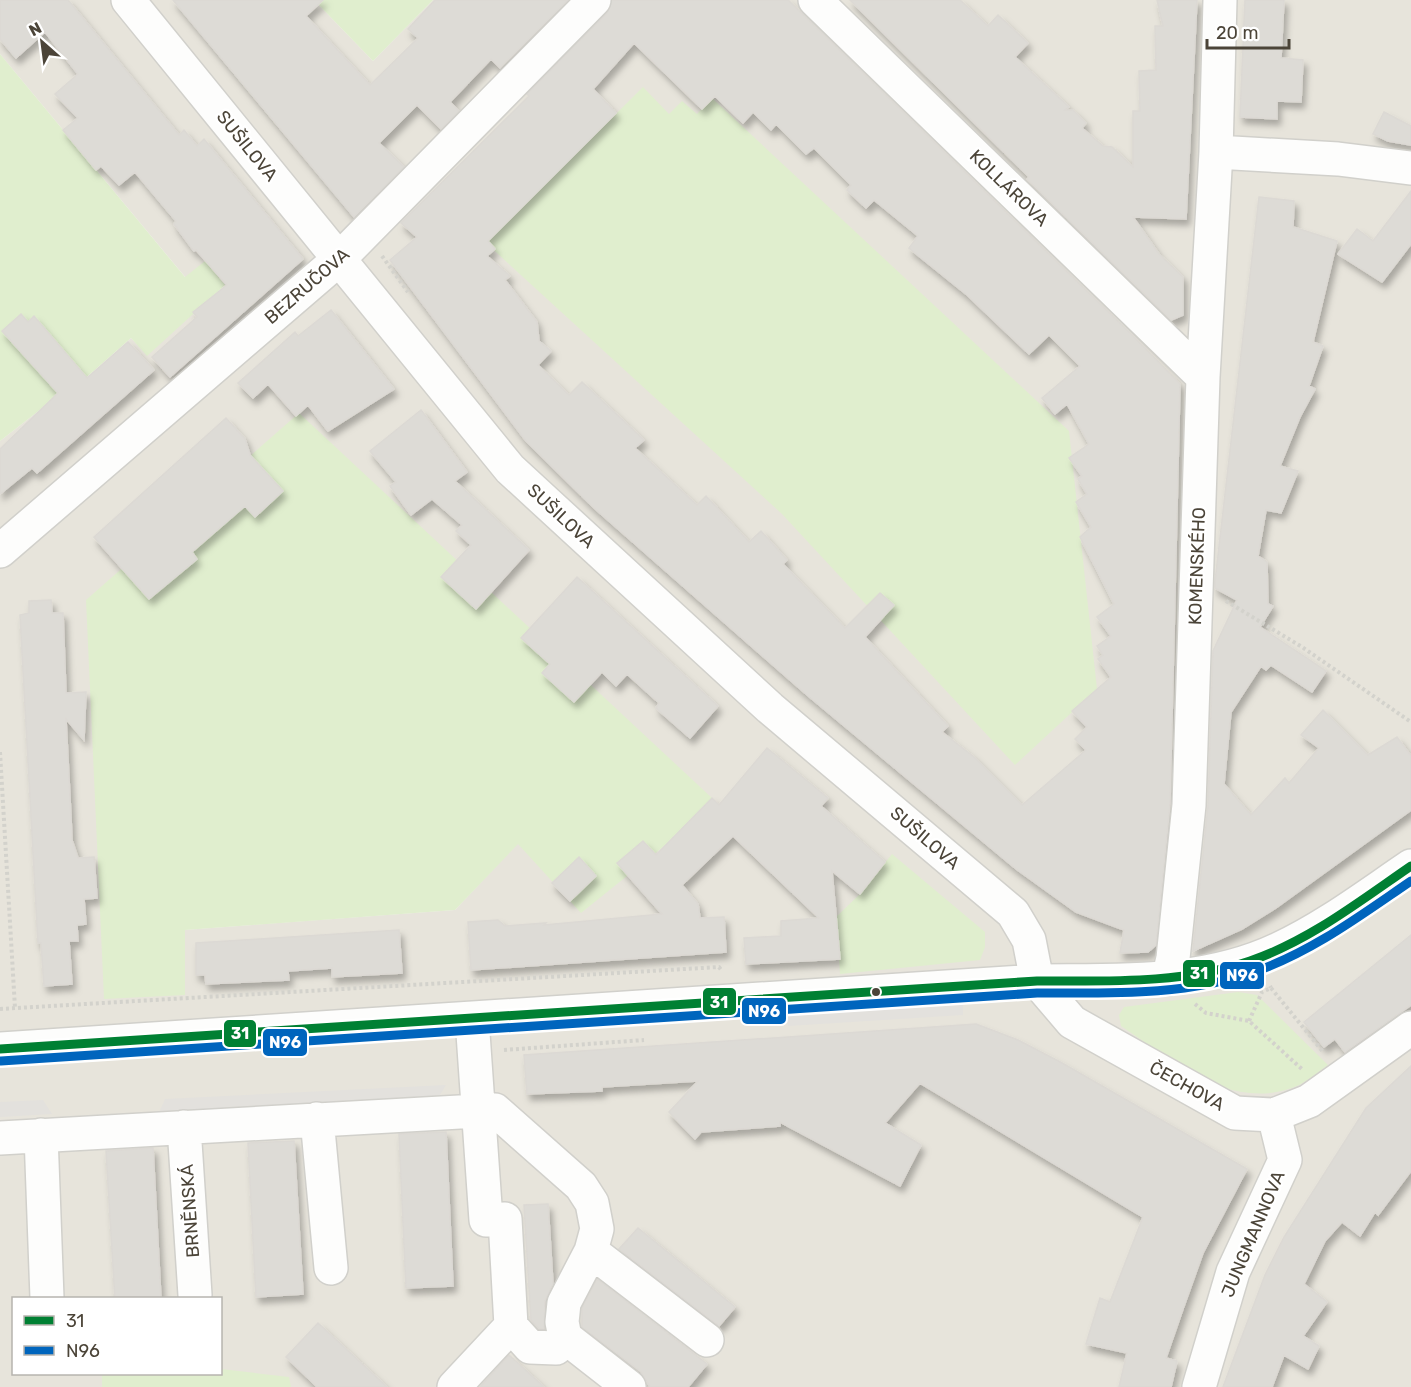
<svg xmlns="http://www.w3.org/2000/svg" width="1411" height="1387" viewBox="0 0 1411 1387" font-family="Rubik,sans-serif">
	<defs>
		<filter id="shadow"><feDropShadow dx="3.5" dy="6" stdDeviation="3" flood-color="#0004"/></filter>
	</defs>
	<rect width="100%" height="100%" fill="#f3f2ee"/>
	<path fill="#e7e4db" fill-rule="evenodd" d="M0,0H314L373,61L433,0H1411V1387H0V441L41,409L63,398L131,338L147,355L186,278L0,54ZM299,413L518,843L455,910L184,930ZM14,1298H220V1374H14Z"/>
	<path fill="#e0eece" d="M314,0H433L373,61Z
		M0,54L185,277L205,261L225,285L147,356L131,338L63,398L41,409L0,441Z
		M643,87L669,114L682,101L697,114L712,98L1069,431L1097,689L1015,765L782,514L486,243Z
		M299,413L712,798L668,843L581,913L518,844L455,910L185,930V995L104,999L86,600Z
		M892,854L985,932V947L980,960L840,974L836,917L860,894Z
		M1238,992L1257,995L1328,1065C1318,1072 1308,1081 1297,1086C1230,1113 1174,1061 1121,1026L1119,1015L1124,1007Z
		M221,1369L289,1377L291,1387H102V1374H220Z"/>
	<path fill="#e3e1dd" d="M963,1004V1015L788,1026L787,1015Z
		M446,1085L434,1105L156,1119L165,1099Z
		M43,1100L52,1114L0,1117V1102Z"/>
	<path fill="#dddbd6" stroke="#dcd9d4" stroke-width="1.5" fill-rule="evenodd" filter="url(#shadow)" d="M0,0H68L179,135L184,130L197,146L204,139L303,259L170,377L152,357L197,317L193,312L227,285L196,250L194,251L174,224L176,221L135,172L119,185L101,166L96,170L63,130L78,118L55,94L78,74L45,32L16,58L0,39Z
		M173,0H323L306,16L370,85L418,38L408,29L435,0H568L500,68L491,59L450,102L459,111L441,129L417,105L379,143L404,167L354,217Z
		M612,0H788L1133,336L1180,384L1170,804L1156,945L1148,952L1120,953L1124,930L1076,912L1016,869L807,695L594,508L526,441L390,260L417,237L401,223L529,96L527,94L607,13ZM634,43L702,109L715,96L743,123L753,112L771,130L776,124L806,154L814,148L851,185L847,190L866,208L874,200L918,236L909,248L967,295L1029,354L1049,335L1080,366L1042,398L1055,414L1067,404L1089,444L1069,458L1082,476L1078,479L1087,494L1076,502L1091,527L1080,537L1114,604L1097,617L1111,636L1097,646L1103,655L1098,659L1111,677L1072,711L1087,727L1075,739L1086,750L1022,805L974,757L942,732L948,726L865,637L894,605L880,593L845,628L783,564L787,560L761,531L749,542L706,496L697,505L635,448L644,440L582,382L569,395L538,365L551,351L539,341L537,322L505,280L510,276L487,256L495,249L488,241L616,113L593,89Z
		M850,0H960L988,26L998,15L1028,43L1015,57L1069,107L1065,110H1073L1086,123L1082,128L1103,146L1112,147L1133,167V111H1140L1139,71L1156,70L1155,26H1163L1157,0H1197L1186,219L1133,217L1159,254L1183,277V315L1171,320L1027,179L1029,177Z
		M1245,0H1284L1281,58L1303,60L1301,102L1277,101V119L1240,117Z
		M1384,112L1411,126V145L1388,141L1373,134Z
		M1411,191V244L1382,282L1338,254L1357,229L1373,241Z
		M1259,197L1294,201L1293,227L1337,241L1313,342L1323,346L1309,386L1315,389L1300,417L1280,466L1298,471L1281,513L1266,510L1258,556L1267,562L1268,604L1273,606L1260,627L1326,671L1312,692L1271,665L1266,670L1261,666L1231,712L1224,784L1251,815L1285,778L1289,783L1319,748L1301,735L1323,710L1368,755L1397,737L1411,756V810L1276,908L1242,929L1193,951L1208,806L1213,651L1237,600L1215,588V582Z
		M331,310L394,389L328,431L308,405L296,416L268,384L253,398L238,383L295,332L298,336Z
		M21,314L28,322L34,316L87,378L128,342L154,370L37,473L32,468L0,494V449L58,393L2,331Z
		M421,410L467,472L455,481L529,550L476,609L441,577L471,545L456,531L462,525L432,499L411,515L390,486L396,482L370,451Z
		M226,418L245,439L250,455L283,491L255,517L245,506L192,552L197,559L149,599L94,537Z
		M577,577L718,706L690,738L656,708L659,703L627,674L616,686L602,672L574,702L542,673L550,664L521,638Z
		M51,600L52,613H63L66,693L86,692L84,740L66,719L71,817L72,840L78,858L94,857L97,898L84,899L86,924L77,925L78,941H69L72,984L44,986L41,943H38L20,615L29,613V601Z
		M767,748L828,798L821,806L885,862L860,894L832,871L840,959L746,964L744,938L781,936V921L819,918L733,836L682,885L698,904L700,918L724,917L726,952L471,970L468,922L498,920L505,926L546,923L544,925L662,914L617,863L643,841L656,855L712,798L719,805Z
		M579,857L596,876L570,901L552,883Z
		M399,930L402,973L332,977V968L288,971L289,980L206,984L205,975H196V943Z
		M1411,935V1005L1345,1052L1335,1039L1324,1047L1304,1022Z
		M976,1024L1018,1040L1062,1063L1247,1169L1203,1253L1183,1309L1166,1358L1177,1361L1171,1387H1119L1127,1353L1086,1344L1100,1298L1110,1302L1143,1217L920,1083L885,1123L921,1145L900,1186L780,1122V1126L701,1132L695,1139L669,1112L698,1081L602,1087V1091L527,1094L524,1055Z
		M1411,1066V1171L1378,1215L1375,1212L1360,1236L1342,1222L1325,1241L1304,1284L1327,1302L1303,1336L1319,1346L1308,1369L1284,1355L1272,1387H1223L1265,1275L1284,1237L1366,1108Z
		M446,1132L453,1286L406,1288L399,1134Z
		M294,1141L303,1294L256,1297L248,1143Z
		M153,1148L161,1299H115L106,1151Z
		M548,1204L553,1284L545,1301L544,1329H539L531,1320L524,1205Z
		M638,1228L735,1307L719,1326L619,1249Z
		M597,1279L707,1364L688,1387H650L641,1372L582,1327V1308Z
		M318,1323L387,1387H317L310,1380L286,1357Z
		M509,1355L544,1387H480Z"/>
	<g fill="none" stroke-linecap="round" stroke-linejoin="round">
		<g stroke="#d1d0cb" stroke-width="36">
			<path id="minor" d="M128,0L510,469L770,708L1013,913L1029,940L1037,981L1072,1022L1235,1113L1274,1115L1309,1101L1411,1028
				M815,0L1203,377
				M1216,152L1338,159L1410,168
				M0,551L338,260L594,0
				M1168,979L1173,958L1189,805L1203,377L1216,152L1220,0
				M0,1049L1037,981C1119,980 1203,985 1279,949C1326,927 1368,895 1411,866
				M317,1119L331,1268
				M184,1127L195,1295
				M41,1135L47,1298
				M0,1138L495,1110L581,1186L592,1203L597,1229L591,1251L564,1303L562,1322L565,1337L556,1348L530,1347L511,1326
				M591,1251L707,1340
				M565,1337L629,1387
				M454,1387L511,1326L505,1219L486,1220L472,1019
				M1199,1387L1233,1272L1285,1160L1274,1115"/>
		</g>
		<path stroke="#d3d2cc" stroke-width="4" stroke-dasharray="3 3" stroke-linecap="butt" d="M382,256L408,292
			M1226,601L1302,647L1411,722
			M0,752L15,1008
			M1271,988L1324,1053
			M1195,1004L1206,1013L1249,1021L1303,1070
			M0,1009L719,967L722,971
			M1249,1021L1262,992L1271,988L1270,986
			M504,1050L644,1040"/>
		<use href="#minor" stroke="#fdfdfc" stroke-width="33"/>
		<g stroke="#fff" stroke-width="14">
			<path id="bus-1" d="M0,1049L1037,981C1108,981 1182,984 1250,961C1309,941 1360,901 1411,866"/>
		</g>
		<g stroke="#fff" stroke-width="14">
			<path id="bus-2" d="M1,1061L1037,993C1110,993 1185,996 1254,972C1312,952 1361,915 1411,881"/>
		</g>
		<use href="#bus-1" stroke="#008033" stroke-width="9"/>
		<use href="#bus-2" stroke="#0065bd" stroke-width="9"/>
	</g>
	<circle fill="#4b4438" stroke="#fff" stroke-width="2" cx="876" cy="992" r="5"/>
	<g text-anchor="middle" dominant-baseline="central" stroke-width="5" stroke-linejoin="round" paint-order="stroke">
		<g font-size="18" fill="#4b4438" stroke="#fff">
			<text transform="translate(247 146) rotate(51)">SUŠILOVA</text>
			<text transform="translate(1009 188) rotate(44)">KOLLÁROVA</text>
			<text transform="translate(307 286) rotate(-41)">BEZRUČOVA</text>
			<text transform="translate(561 516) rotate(43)">SUŠILOVA</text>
			<text transform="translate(1197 566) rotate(-88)">KOMENSKÉHO</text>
			<text transform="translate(925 838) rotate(41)">SUŠILOVA</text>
			<text transform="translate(1187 1086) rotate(29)">ČECHOVA</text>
			<text transform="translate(190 1211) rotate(-94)">BRNĚNSKÁ</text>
			<text transform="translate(1253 1234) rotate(-67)">JUNGMANNOVA</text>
		</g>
	</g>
	<g stroke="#fff" stroke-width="2">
		<rect x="1182" y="959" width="34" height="29" rx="6" fill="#008033"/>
		<rect x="1219" y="961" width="46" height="29" rx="6" fill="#0065bd"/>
		<rect x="702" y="987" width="35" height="29" rx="6" fill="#008033"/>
		<rect x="741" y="997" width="46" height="28" rx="6" fill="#0065bd"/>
		<rect x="223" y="1019" width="34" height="29" rx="6" fill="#008033"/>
		<rect x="262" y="1028" width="46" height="29" rx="6" fill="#0065bd"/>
	</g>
	<g font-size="16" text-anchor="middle" font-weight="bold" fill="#fff">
		<text x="1199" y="979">31</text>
		<text x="1242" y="981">N96</text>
		<text x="719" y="1008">31</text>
		<text x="764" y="1017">N96</text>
		<text x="240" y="1039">31</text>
		<text x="285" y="1048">N96</text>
	</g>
	<rect x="12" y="1297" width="210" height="78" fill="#ffffff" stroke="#b7b4af" stroke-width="1.5"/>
	<rect x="24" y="1316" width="30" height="9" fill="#008033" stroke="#b7b4af" stroke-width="1.5"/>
	<text x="66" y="1327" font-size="18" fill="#4b4438">31</text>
	<rect x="24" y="1346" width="30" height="9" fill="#0065bd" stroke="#b7b4af" stroke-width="1.5"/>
	<text x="66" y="1357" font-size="18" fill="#4b4438">N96</text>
	<g transform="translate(42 42) rotate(332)" stroke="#ffffff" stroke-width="4.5" paint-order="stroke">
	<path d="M0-4.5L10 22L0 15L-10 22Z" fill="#4b4438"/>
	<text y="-9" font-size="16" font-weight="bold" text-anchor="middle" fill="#4b4438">N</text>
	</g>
	<path d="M1207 39v9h82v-9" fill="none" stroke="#4b4438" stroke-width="3"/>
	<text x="1216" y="39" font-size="18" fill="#4b4438" stroke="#ffffff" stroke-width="4.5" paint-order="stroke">20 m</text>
</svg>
